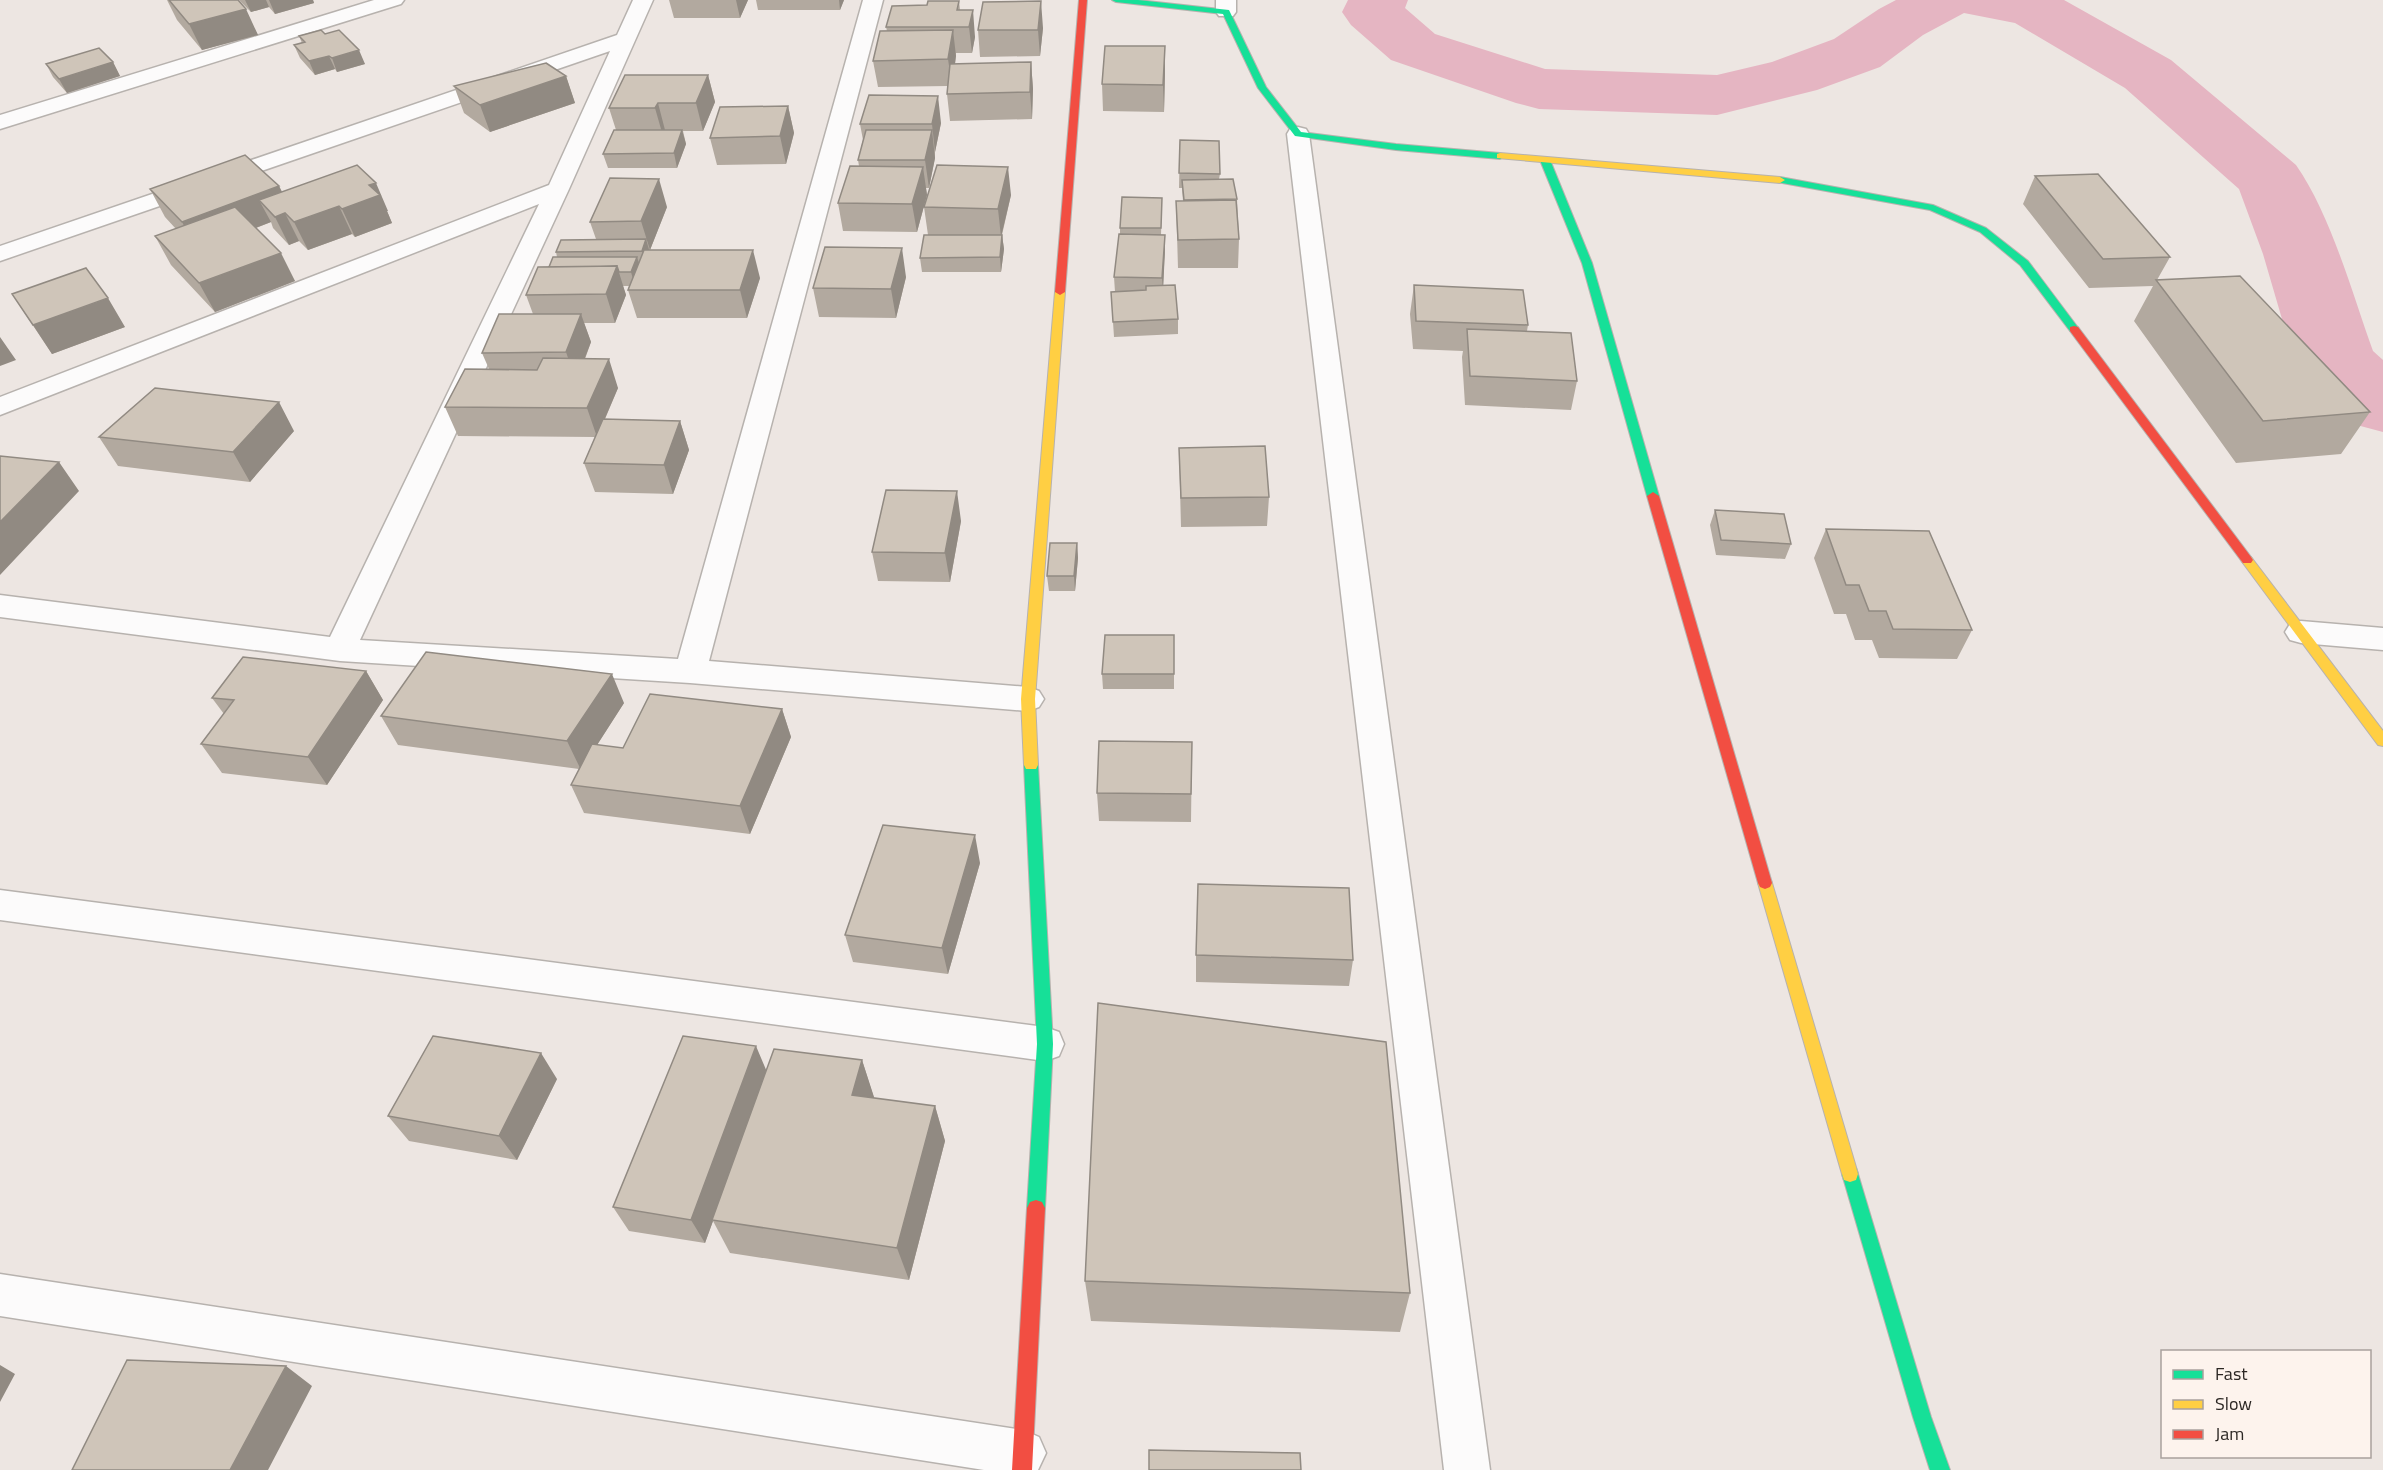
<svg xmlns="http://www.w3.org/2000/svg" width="2383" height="1470" viewBox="0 0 2383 1470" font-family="'Titillium Web',sans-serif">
	<rect width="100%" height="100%" fill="#ede6e2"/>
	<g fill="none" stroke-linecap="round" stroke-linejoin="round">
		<path fill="#e5b5c2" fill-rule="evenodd" d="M1348,0H1408L1405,8L1435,34L1545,69L1717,75L1772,62L1834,39L1879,9L1896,0H2064L2171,60L2296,165C2331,215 2352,293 2373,351L2383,360V432L2353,424L2306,377L2294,360L2263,254L2239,189L2125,88L2015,23L1964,13L1923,35L1880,67L1817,90L1717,115L1539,109L1516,103L1391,60L1351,25L1342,12Z"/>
		<g stroke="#b7b2ae" stroke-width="3">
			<path id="street" d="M374,0H404L401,4L0,129V115Z
				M633,0H653L569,189L360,640L678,659L863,0H883L709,661L1028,687L1039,691L1044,699L1039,707L1028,711L690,683L340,661L0,617V595L330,637L539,204L0,415V397L549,185L610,51L0,261V246L617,35Z
				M1216,0H1236V12L1233,16H1219L1216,12Z
				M1298,127L1306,129L1309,134L1490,1470H1444L1287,134L1290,129Z
				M2301,621L2383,628V650L2301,643L2290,640L2285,632L2290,624Z
				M0,890L1045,1027L1059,1032L1064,1044L1059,1056L1045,1061L0,920Z
				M0,1274L1023,1430L1039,1437L1046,1453L1038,1470H984L0,1316Z"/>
		</g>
		<g stroke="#b7b2ae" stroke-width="2">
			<path id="fast" d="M1112,0H1138L1229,10L1266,87L1301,132L1396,144L1500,153L1505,156L1500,159L1396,150L1295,136L1258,88L1223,14L1116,2Z
				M1545,157L1550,160L1592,263L1659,496L1657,499L1653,500L1647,496L1582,263L1540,160Z
				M1780,177L1933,205L1986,228L2028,261L2079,329L2078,331H2070L2020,265L1980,232L1930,210L1777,182V178Z
				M1031,760L1036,761L1038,765L1053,1044L1045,1208L1042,1214L1036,1216L1030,1214L1027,1208L1037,1044L1024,765L1026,761Z
				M1850,1166L1856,1168L1858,1174L1931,1417L1950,1470H1930L1913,1417L1842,1174L1844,1168Z"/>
		</g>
		<g stroke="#b7b2ae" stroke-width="2">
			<path id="slow" d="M1500,153L1780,177L1785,180L1780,183L1497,158V154Z
				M1060,289L1065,292L1035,699L1038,765L1036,769H1026L1024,765L1021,699L1055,292Z
				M2247,556L2251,557L2383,731V746L2378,745L2243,563L2241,560Z
				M1765,877L1770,879L1772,883L1858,1174L1856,1180L1850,1182L1844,1180L1842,1174L1758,883L1760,879Z"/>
		</g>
		<g stroke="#b7b2ae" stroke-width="2">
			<path id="jam" d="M1079,0H1087L1065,292L1060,295L1055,292Z
				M2074,326L2078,327L2251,557L2253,560L2251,563H2243L2070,331V327Z
				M1653,492L1659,496L1772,883L1770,887L1765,889L1760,887L1758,883L1647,496Z
				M1036,1200L1042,1202L1045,1208L1032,1470H1012L1027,1208L1030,1202Z"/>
		</g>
		<use href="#street" fill="#fcfbfb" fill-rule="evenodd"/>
		<use href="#fast" fill="#16e098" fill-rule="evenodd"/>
		<use href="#slow" fill="#ffcf43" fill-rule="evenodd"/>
		<use href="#jam" fill="#f24e42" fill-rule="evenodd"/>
	</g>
	<path fill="#b2a99f" d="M167,0H238L258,35L202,50L177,20Z
		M239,0H313L314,3L275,14L269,7L251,12Z
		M669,0H748L740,18H674Z
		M756,0H844L840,10H758Z
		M959,1L960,10L975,37L972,53H956L955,64L1031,62L1033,89L1032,119L950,121L947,94L948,86L878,87L873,61L887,31L886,27L927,5Z
		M1043,28L1040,56L980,57L978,30Z
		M325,34L365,64L337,72L335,69L315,75L300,58L294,45L302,43L299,36Z
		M113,62L120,76L67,93L53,77L46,64Z
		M1165,72L1164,112L1103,111L1102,84Z
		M708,75L715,102L703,131H683L686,144L677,168H608L603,154L616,130L609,108Z
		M566,76L575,103L490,132L464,113L454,86Z
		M788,106L794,133L786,164L717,165L710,138Z
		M941,123L935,152V158L929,188H926L927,195L917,232L843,231L838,203L859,166L858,160L863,140L860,124Z
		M1180,140L1220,174L1219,179L1237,199L1239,239L1238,268H1178L1176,201H1183L1182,188H1179Z
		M2035,176L2170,257L2157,280L2370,412L2341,454L2236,463L2134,321L2153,286L2089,288L2023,204Z
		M279,186L282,192L388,211H387L392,223L355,237L352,234L308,250L299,241L289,245L273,228L271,222L256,228L295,281L215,312L171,265L155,236L176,229L165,217L150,189Z
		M1011,195L1002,235L1004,249L1001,272H922L920,258L928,235L924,207Z
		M1162,198L1161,235H1165V249L1163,285L1178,319V334L1114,337L1111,292H1115L1114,277L1120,234V228Z
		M667,207L650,250L760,278L747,318H637L628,290L629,286H623L626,295L615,323H584L591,342L585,359L618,388L605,419L680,421L689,450L673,494L595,492L584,463L595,437L458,436L445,407L489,369L482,353L533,314L526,295L557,257L556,252L596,239L590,222Z
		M906,277L896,318L819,317L813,288Z
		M1414,285L1528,325L1527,331L1577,381L1571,410L1465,405L1462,357L1463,351L1413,349L1410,314Z
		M12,294L125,327L52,354Z
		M294,431L250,482L118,466L99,437Z
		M1179,448L1269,497L1267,526L1181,527Z
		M1715,510L1791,544L1785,559L1716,555L1710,525Z
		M961,521L950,582L878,581L872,552Z
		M1826,529L1972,630L1957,659L1879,658L1872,640H1855L1846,614H1834L1814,558Z
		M1077,543L1078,558L1075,591H1049L1047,576Z
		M1174,635V689H1103L1102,674Z
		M366,671L383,700L327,785L222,773L201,744L224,714L212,698Z
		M624,703L597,745L623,748L782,709L791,737L750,834L584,813L571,785L579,769L398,745L381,716Z
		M1192,742L1191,822L1099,821L1097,793Z
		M980,863L948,974L853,962L845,935Z
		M1196,955L1353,960L1349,986L1196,982Z
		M862,1060L874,1098L935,1106L945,1141L909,1280L730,1253L713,1221L705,1243L629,1231L613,1207L766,1070Z
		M557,1079L517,1160L409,1141L388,1116Z
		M1085,1281L1410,1293L1400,1332L1091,1321Z"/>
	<path fill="#918a82" d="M245,0H266L269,7L251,12Z
		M269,0H313L314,3L275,14Z
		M736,0H748L740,18Z
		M839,0H844L840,10Z
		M1041,1L1043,28L1040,56L1038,30Z
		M246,9L258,35L202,50L189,24Z
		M973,10L975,37L972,53L969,27Z
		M953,30L956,56L952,86L948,59Z
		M1165,46V72L1164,112L1163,85Z
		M359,50L365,64L337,72L332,58Z
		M329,56L335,69L315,75L309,61Z
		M113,62L120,76L67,93L59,79Z
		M1031,62L1033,89L1032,119L1030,92Z
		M708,75L715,102L703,131L696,103Z
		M566,76L575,103L490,132L480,105Z
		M938,96L941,123L935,152L932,124Z
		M658,103L665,130L663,136L655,108Z
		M788,106L794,133L786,164L780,136Z
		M682,130L686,144L677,168L674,153Z
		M932,130L935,158L929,188L925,160Z
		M923,167L927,195L917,232L912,204Z
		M1008,167L1011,195L1001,237L998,209Z
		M659,179L667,207L650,250L641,221Z
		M376,183L388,211H387L392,223L355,237L342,209L369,185Z
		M279,186L293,214L285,213L299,241L289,245L275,217L259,200L271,222L197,250L182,222Z
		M339,206L352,234L308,250L294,222Z
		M1002,235L1004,249L1001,272L1000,257Z
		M1165,235V249L1163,292L1162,278Z
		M646,239L650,253L646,265L642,251Z
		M902,248L906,277L896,318L891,289Z
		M753,250L760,278L747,318L740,290Z
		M281,253L295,281L215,312L199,283Z
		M637,257L642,272L635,286L631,272Z
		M617,266L626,295L615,323L606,294Z
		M108,298L125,327L52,354L33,325Z
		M581,314L591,342L576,381L566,352Z
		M0,337L16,360L0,366Z
		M609,359L618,388L597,437L587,408Z
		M279,402L294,431L250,482L233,452Z
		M680,421L689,450L673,494L664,465Z
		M59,462L79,491L0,575V522Z
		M957,491L961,521L950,582L945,553Z
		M1077,543L1078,558L1075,591L1074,576Z
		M366,671L383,700L327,785L308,757Z
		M612,674L624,703L581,770L567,741Z
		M782,709L791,737L750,834L740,806Z
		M975,835L980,863L948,974L942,948Z
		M756,1046L767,1072L712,1220L713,1221L705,1243L691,1220Z
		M541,1053L557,1079L517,1160L499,1136Z
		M862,1060L874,1097L864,1131L852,1095Z
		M935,1106L945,1141L909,1280L897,1248Z
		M0,1365L15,1374L0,1402Z
		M286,1366L312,1386L268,1470H230Z"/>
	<path fill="#cfc5b9" stroke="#918a82" stroke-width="1.5" d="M169,0H238L246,9L189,24Z
		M928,1H959L957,10H973L969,27H886L892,6L927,5Z
		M1041,1L1038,30H978L983,2Z
		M321,30L325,34L339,30L359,50L332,58L329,56L309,61L294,45L305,42L299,36Z
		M953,30L948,59L873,61L880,31Z
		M1105,46H1165L1163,85L1102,84Z
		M99,48L113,62L59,79L46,64Z
		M1031,62L1030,92L947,94L950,64Z
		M546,63L566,76L480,105L454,86Z
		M625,75H708L696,103H658L655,108H609Z
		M869,95L938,96L932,124H860Z
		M788,106L780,136L710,138L720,107Z
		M614,130H682L674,153L603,154Z
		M866,130H932L925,160H858Z
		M1180,140L1219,141L1220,174L1179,173Z
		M245,155L279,186L182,222L150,189Z
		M357,165L376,183L369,185L380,195L342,209L339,206L294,222L285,213L275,217L259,200Z
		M937,165L1008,167L998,209L924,207Z
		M850,166L923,167L912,204L838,203Z
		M2098,174L2170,257L2103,259L2035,176Z
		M610,178L659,179L641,221L590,222Z
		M1233,179L1237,199L1184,200L1182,180Z
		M1122,197L1162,198L1161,228H1120Z
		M1236,200L1239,239L1178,240L1176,201Z
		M235,207L281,253L199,283L155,236Z
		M1119,234L1165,235L1162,278L1114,277Z
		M924,235H1002L1000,257L920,258Z
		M646,239L642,251L556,252L561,240Z
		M825,247L902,248L891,289L813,288Z
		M644,250H753L740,290H628Z
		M553,257H637L631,272H619L617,266L549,267Z
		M617,266L606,294L526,295L538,267Z
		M86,268L108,298L33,325L12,294Z
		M2240,276L2370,412L2263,421L2156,280Z
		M1175,285L1178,319L1113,322L1111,292L1146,290V286Z
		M1414,285L1523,290L1528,325L1416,321Z
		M499,314H581L566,352L482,353Z
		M1467,329L1571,333L1577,381L1470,376Z
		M543,358L609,359L587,408L445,407L465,369L537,370Z
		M155,388L279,402L233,452L99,437Z
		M603,419L680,421L664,465L584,463Z
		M1265,446L1269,497L1181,498L1179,448Z
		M0,456L59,462L0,522Z
		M886,490L957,491L945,553L872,552Z
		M1715,510L1784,514L1791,544L1721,540Z
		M1826,529L1929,531L1972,630L1893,629L1886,611H1869L1859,585H1846Z
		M1050,543H1077L1074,576H1047Z
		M1105,635H1174V674H1102Z
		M426,652L612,674L567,741L381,716Z
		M243,657L366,671L308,757L201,744L234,700L212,698Z
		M650,694L782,709L740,806L571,785L592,744L623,748Z
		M1099,741L1192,742L1191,794L1097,793Z
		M883,825L975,835L942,948L845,935Z
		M1198,884L1349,888L1353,960L1196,955Z
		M1098,1003L1386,1042L1410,1293L1085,1281Z
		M433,1036L541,1053L499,1136L388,1116Z
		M683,1036L756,1046L691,1220L613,1207Z
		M774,1049L862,1060L852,1095L935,1106L897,1248L712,1220Z
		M127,1360L286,1366L230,1470H72Z
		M1149,1450L1300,1453L1301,1470H1149Z"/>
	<rect x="2161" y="1350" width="210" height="108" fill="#fdf3ed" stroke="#a9a19d" stroke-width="1.5"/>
	<rect x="2173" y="1370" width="30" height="9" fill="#16e098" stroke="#a9a19d" stroke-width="1.5"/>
	<text x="2215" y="1380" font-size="18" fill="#2c2724">Fast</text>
	<rect x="2173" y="1400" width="30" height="9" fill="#ffcf43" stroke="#a9a19d" stroke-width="1.5"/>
	<text x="2215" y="1410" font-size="18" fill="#2c2724">Slow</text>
	<rect x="2173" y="1430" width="30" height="9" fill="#f24e42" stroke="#a9a19d" stroke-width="1.5"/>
	<text x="2215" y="1440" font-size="18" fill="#2c2724">Jam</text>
</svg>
